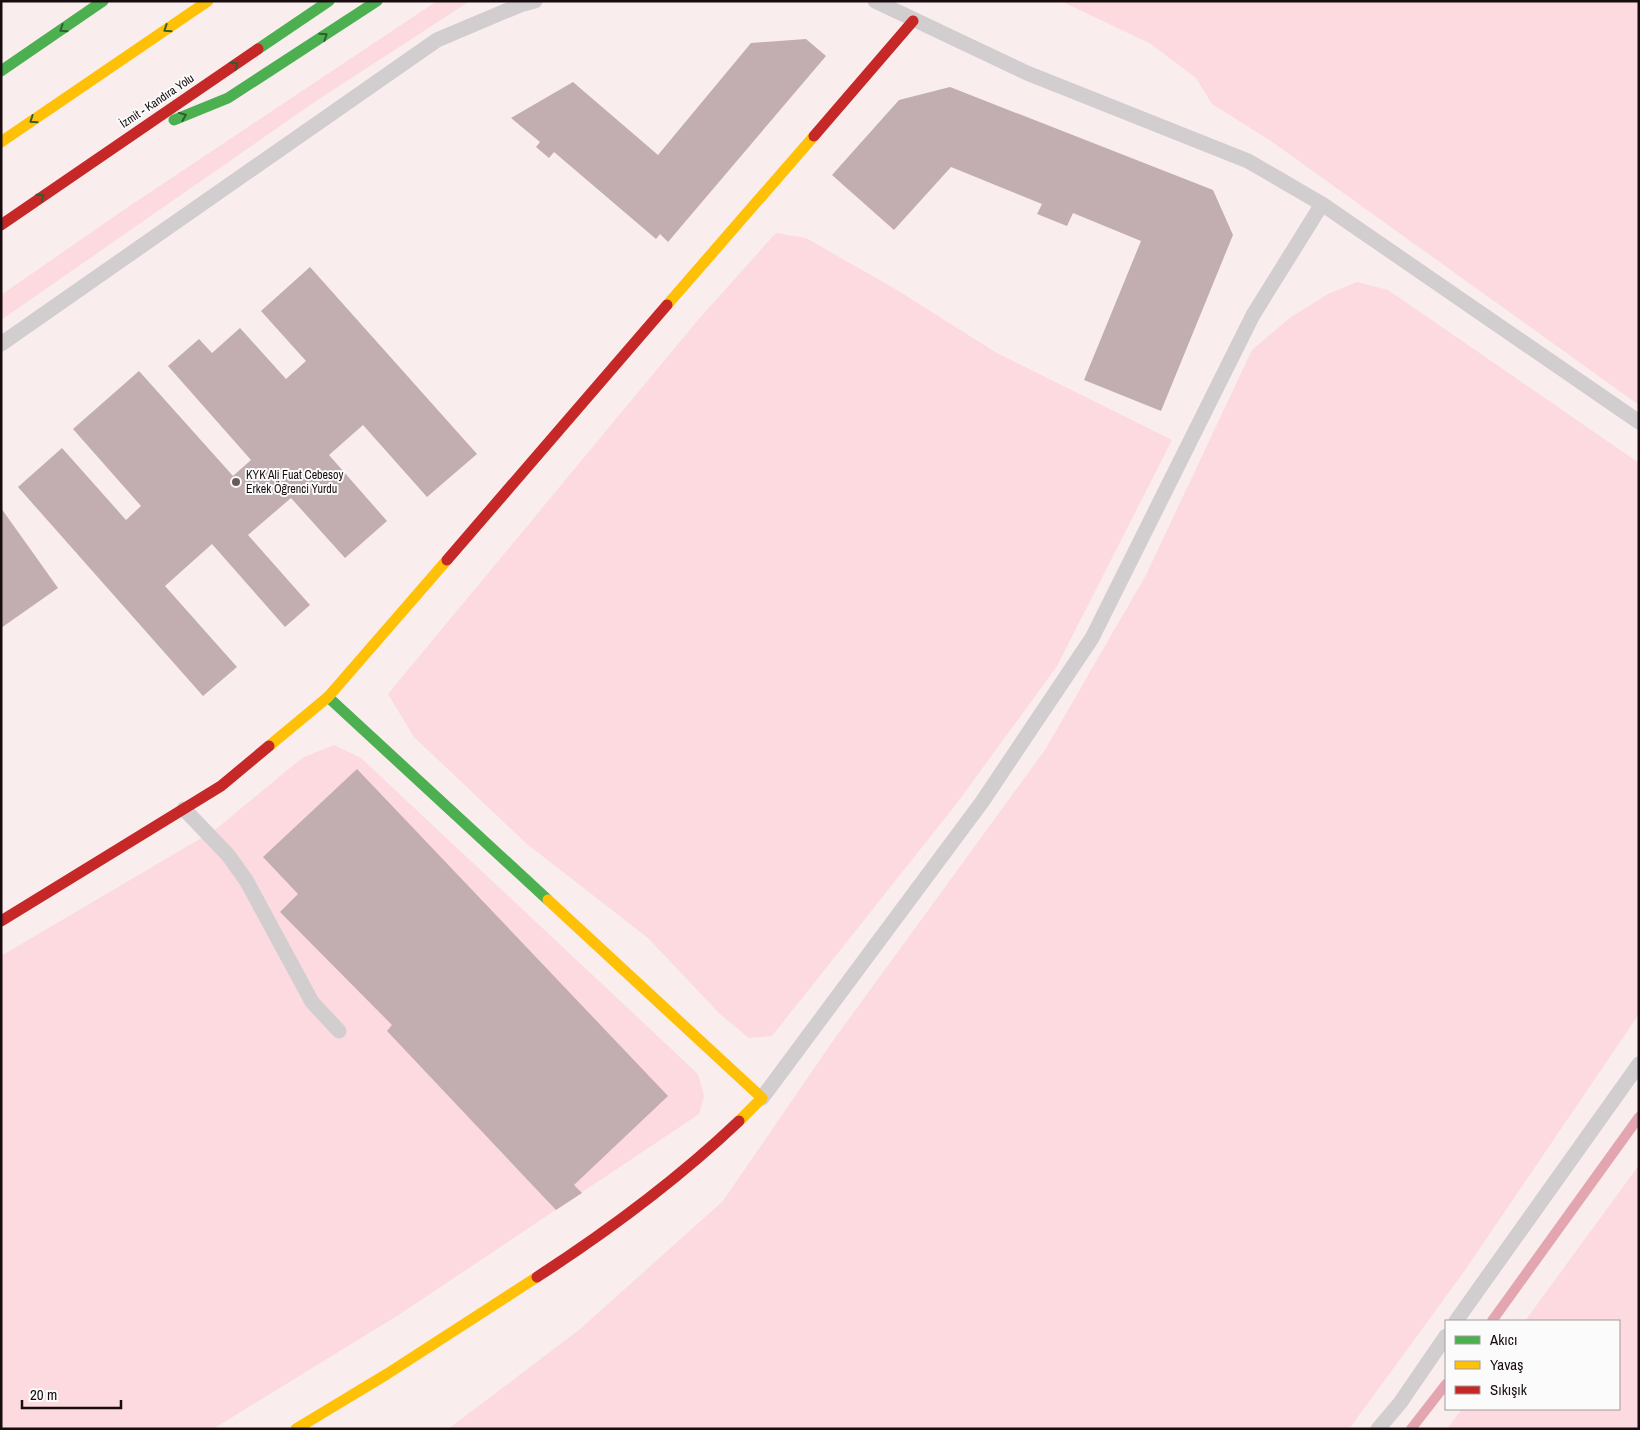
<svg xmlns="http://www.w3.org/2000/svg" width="1640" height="1430" viewBox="0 0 1640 1430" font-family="'Archivo Narrow',sans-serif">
	<rect width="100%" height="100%" fill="#f9edee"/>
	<path fill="#fcdadf" d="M437,1H470L316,101L1,320V295L128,207Z
		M1061,1H1639V405L1271,141L1212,104L1196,78L1151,44Z
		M776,233L806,238L897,290L995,352L1172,440L1057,666L957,803L772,1036L749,1038L720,1014L648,938L527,844L414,737L388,694L698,320Z
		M1357,282L1388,290L1639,463V1014L1463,1273L1349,1429H448L579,1330L723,1201L835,1038L1045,750L1146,575L1252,350L1291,317L1328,294Z
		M334,745L361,758L698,1074L704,1096L699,1114L400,1314L213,1429H1V956L215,830L302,758Z
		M1639,1165V1429H1447L1462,1409H1619V1321H1525Z"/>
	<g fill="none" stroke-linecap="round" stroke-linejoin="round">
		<path stroke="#e3a6b0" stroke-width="10" d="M1492,1321L1639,1117
			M1411,1429L1446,1384"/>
	</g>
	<path fill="#c2aeb1" d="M806,39L826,56L668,242L660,234L656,239L554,152L549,158L536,147L540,142L511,118L573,82L658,155L751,43Z
		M950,87L1213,190L1233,235L1161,411L1084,380L1141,241L1073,213L1067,226L1037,214L1042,204L951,167L894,230L832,175L899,100Z
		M310,267L477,454L427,497L363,425L329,455L387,521L345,558L291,498L248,535L310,605L285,627L212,544L165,586L237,667L203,696L18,487L62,448L126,520L141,506L73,429L139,371L233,476L251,460L168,366L199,339L212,353L240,328L286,379L306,361L261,311Z
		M1,508L58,588L1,628Z
		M357,769L668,1096L574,1185L582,1193L556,1210L387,1031L392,1025L280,912L298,894L263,857Z"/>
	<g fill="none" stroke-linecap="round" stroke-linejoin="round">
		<path stroke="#d2cecf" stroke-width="15" d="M875,1L1027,73L1248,161L1322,204L1639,422
			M1,344L437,40L520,5L535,1
			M184,809L228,855L246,880L312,1002L339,1031
			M762,1098L982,802L1092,638L1253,315L1322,204
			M1456,1321L1639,1064
			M1378,1429L1400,1403L1446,1336"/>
		<path stroke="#4caf50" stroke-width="11" d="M258,49L329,1
			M1,71L103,1
			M174,120L228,98L377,1
			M328,697L548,900"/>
		<path stroke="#ffc107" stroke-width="11" d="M1,142L208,1
			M667,305L814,136
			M269,746L328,697L447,560
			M548,900L762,1098L739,1121
			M296,1429L387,1374L537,1277"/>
		<path stroke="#c62828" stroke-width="11" d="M814,136L913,21
			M1,225L258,49
			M447,560L667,305
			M1,921L221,786L269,746
			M537,1277C608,1231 678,1179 739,1121"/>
	</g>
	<defs><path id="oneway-chevron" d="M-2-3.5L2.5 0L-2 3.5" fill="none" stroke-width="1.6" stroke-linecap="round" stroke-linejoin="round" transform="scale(1.25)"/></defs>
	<g stroke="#325e2f">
		<use href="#oneway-chevron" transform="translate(63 29) rotate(146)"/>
		<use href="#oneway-chevron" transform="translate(167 29) rotate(146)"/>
		<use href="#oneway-chevron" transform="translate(324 36) rotate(-33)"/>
		<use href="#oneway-chevron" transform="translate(235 65) rotate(-34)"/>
		<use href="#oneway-chevron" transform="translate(183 116) rotate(-22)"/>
		<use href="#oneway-chevron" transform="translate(33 120) rotate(146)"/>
		<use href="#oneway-chevron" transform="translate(41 197) rotate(-35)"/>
	</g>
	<circle fill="#675b5c" stroke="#fbfbfb" stroke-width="2" cx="236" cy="482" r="5"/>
	<g text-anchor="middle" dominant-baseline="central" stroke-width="4" stroke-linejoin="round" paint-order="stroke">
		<g font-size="12" fill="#190c0e" stroke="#fbfbfb">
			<text transform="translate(157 101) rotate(-34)">İzmit - Kandıra Yolu</text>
		</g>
		<g font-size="12" fill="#190c0e" stroke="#fbfbfb" text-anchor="start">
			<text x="246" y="475">KYK Ali Fuat Cebesoy<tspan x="246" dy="14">Erkek Öğrenci Yurdu</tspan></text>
		</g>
	</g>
	<rect width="1640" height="1430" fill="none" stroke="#190c0e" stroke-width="5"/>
	<rect x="1445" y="1320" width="175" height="90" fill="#fbfbfb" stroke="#a19b9c"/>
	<rect x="1455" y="1336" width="25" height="8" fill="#4caf50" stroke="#a19b9c"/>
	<text x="1490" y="1345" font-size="15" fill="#190c0e">Akıcı</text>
	<rect x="1455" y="1361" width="25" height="8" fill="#ffc107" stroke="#a19b9c"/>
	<text x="1490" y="1370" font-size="15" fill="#190c0e">Yavaş</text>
	<rect x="1455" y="1386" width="25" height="8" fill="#c62828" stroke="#a19b9c"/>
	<text x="1490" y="1395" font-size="15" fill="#190c0e">Sıkışık</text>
	<path d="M22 1400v8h99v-8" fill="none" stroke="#190c0e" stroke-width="2.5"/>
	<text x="30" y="1400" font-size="15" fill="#190c0e" stroke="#fbfbfb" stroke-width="4" paint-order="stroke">20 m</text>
</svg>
